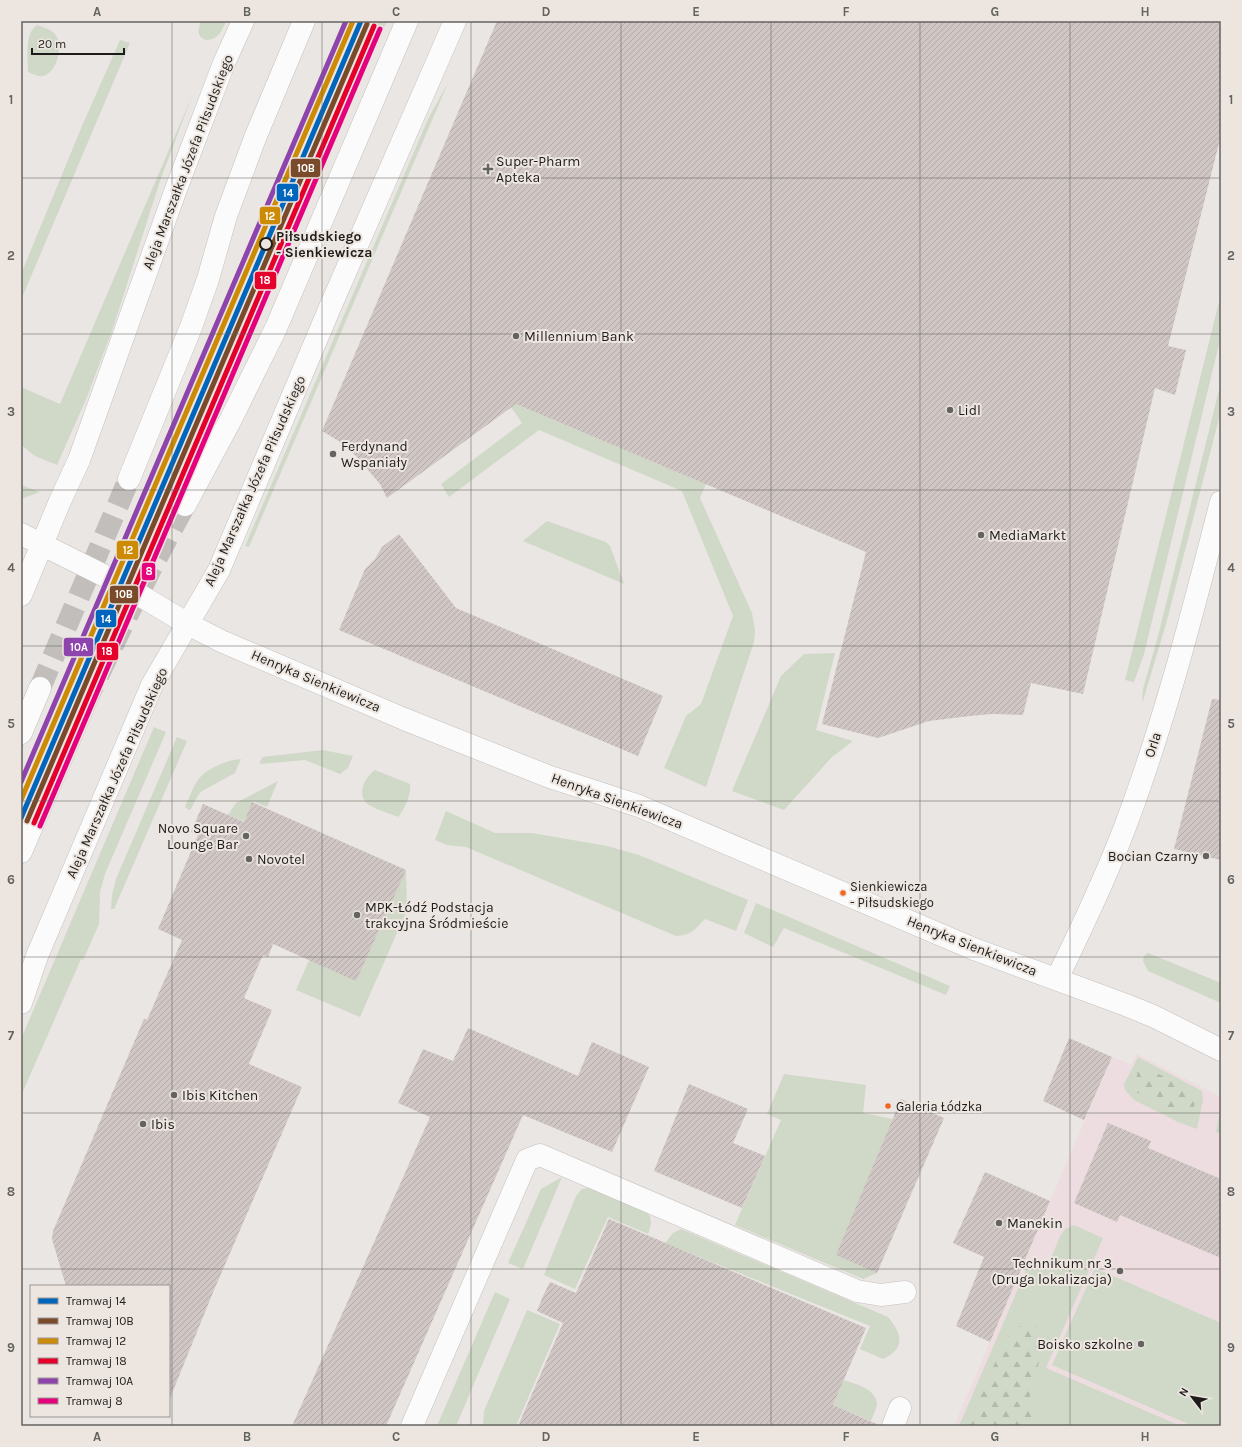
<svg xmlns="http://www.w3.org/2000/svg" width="1242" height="1447" viewBox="0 0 1242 1447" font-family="Karla,sans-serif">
	<defs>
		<pattern id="forest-firs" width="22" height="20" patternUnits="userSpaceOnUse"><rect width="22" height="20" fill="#d0d9c7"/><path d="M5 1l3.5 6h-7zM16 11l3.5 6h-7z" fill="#b2baaa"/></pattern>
		<pattern id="building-hatch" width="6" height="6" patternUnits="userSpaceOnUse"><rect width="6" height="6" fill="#d0c6c4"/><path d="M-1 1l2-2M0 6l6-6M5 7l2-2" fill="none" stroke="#b2aaa8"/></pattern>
	</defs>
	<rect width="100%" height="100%" fill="#eae6e3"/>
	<path fill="#eddde0" d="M1137,1054L1221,1097V1426H954L1112,1057L1131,1064Z"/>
	<path fill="#d0d9c7" d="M201,21H226C222,31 218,40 206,40C196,36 198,30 201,21Z
		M366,21H387C383,31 379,40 367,37L371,27L364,24Z
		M37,25C42,27 50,29 54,33C65,44 57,73 43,76C38,77 33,74 28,72C28,59 24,33 37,25Z
		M120,40L130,43L21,300V274L82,126Z
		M448,83L249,547L245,546L428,119Z
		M192,96L160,181L113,328L87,397L57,465L35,456L21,445V387L60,404Z
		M1221,294V336L1144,654L1134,682L1125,680Z
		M1221,382V411L1166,624L1142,704L1143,689L1158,636Z
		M516,404L706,484L700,498L752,613L755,630L754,642L706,787L664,768L686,716L701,704L733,616L682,491L539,430L449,497L441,484L522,423L511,407Z
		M21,485L40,492L21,499Z
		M547,521L606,542L610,546L624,584L523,541Z
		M835,653L816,730L853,741L832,757L784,810L732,791L781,676L804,654Z
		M154,727L166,732L105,874L100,892L99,924L84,958L83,960L81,959L21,1096V1039Z
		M177,737L187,741L114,909H111L112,895L116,879Z
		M323,750L353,756L348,768L340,774L305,760L260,764V761L263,757Z
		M241,759L235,773L202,791L198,795L191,809L189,810L185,807C189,799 192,789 197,781C205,769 227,760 241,759Z
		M375,770L410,784C412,793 404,810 398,817C389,813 377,810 369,805C355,795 365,777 375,770Z
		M278,781L267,807L253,801L244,821L228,815L236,803Z
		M446,811L495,833H532L607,846L639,855L748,900L736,931L705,919C694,930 692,935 676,936L466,847L447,845L435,840Z
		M358,849L406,870L407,910L360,1017L296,990Z
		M756,903L950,986L946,995L784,928L773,947L744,933Z
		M1148,953L1221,983V1003L1148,971L1143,961L1144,956Z
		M1138,1057L1202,1091L1203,1100L1197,1129L1178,1122L1134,1100L1125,1090L1124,1084Z
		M784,1074L866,1085L863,1113L893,1119L877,1273L863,1279L735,1225L781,1120L767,1114Z
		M1221,1106V1134L1216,1132Z
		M562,1177L523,1269L508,1263L541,1189Z
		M591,1187L645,1211L650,1216L651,1224L648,1234L608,1217L575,1289L544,1275L576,1196L582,1189Z
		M1074,1225L1103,1238L1046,1368L1181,1426H959L1029,1263L1047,1268L1060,1236L1065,1229Z
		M681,1229L888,1317C902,1334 906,1348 883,1359L860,1349L870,1326L665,1243L673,1233Z
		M1095,1268L1221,1323V1418L1218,1426H1193L1052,1365Z
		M495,1292L510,1299L456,1426H437Z
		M527,1310L560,1324L516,1426H483L484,1411Z
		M844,1380C855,1384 875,1388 877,1403C877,1408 873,1416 871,1421L833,1405Z"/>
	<path fill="url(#forest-firs)" d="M1138,1069C1151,1071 1166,1075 1176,1084C1183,1090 1188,1097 1195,1102L1192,1114L1164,1106L1134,1091Z
		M1030,1321L1042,1331L1043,1347L1029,1399L1034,1426H967L1002,1347L1014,1329Z"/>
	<path fill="url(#building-hatch)" d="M497,21H1221V135L1168,346L1186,350L1175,395L1155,388L1083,694L1031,683L1023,715L992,714L970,716L929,721L878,738L822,724L866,552L516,404L387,498L380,484L356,456L342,443L322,431Z
		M399,534L456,608L663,696L638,756L339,630L365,569L375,559L382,547Z
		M1212,699L1221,700V860L1174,849Z
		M252,802L406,870L356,981L273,944L268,957L263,955L244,998L272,1010L249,1064L302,1087L214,1290L170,1398L169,1286H66L52,1239L53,1231L144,1019L147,1020L182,940L158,929L198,835L191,832L203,804L244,822Z
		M468,1028L578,1076L592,1042L649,1067L612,1152L523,1115L386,1426H292L430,1117L398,1103L423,1049L453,1061Z
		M1069,1038L1112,1057L1084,1120L1043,1101Z
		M689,1084L748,1109L733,1143L765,1156L742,1208L654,1171Z
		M901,1099L944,1118L877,1273L836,1255Z
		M1108,1123L1151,1141L1148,1148L1221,1179V1258L1120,1215L1117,1222L1074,1203Z
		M985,1172L1050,1201L990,1342L956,1326L984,1257L953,1243Z
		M609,1219L866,1328L833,1405L881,1426H518L563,1323L537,1311L543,1296L550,1282L576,1293Z"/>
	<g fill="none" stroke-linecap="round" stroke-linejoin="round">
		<path stroke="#c1bebb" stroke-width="22" stroke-dasharray="22 11" stroke-linecap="butt" d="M40,688L129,479
			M84,705C116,638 149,570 185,505"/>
		<g stroke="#c4c1be" stroke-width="23">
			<path id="minor" d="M21,534L121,584L188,624L221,641L404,719L517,764L550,777L639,806L974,949L1126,1005L1153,1016L1221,1050
				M1057,979C1081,929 1105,879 1125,827C1165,721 1193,611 1221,502
				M412,1426L527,1160L540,1155L857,1291L881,1295L905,1292
				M893,1426L900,1408"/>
		</g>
		<g stroke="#c4c1be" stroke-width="23">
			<path id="major" d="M129,479L191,327L208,279L226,216L255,138L304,21
				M185,505L231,419L276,328L407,21
				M21,595L60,501L79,460L176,189L224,63L243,21
				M21,733L40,688
				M21,852L84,705
				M21,1003L37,956L152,685L219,570L331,305L455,21"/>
		</g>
		<use href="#minor" stroke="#fcfbfb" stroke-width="22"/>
		<use href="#major" stroke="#fcfbfb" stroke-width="22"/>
		<g stroke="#ede6e0" stroke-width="8">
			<path id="tram-1" d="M21,818L361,21"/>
		</g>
		<g stroke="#ede6e0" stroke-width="8">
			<path id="tram-2" d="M27,821L367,24"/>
		</g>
		<g stroke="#ede6e0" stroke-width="8">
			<path id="tram-3" d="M21,800L353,21"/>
		</g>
		<g stroke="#ede6e0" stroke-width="8">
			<path id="tram-4" d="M34,823L374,26"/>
		</g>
		<g stroke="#ede6e0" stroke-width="8">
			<path id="tram-5" d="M21,782L346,21"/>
		</g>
		<g stroke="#ede6e0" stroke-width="8">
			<path id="tram-6" d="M40,826L380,29"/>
		</g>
		<use href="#tram-1" stroke="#0065bd" stroke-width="5"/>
		<use href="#tram-2" stroke="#7a4b2a" stroke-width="5"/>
		<use href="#tram-3" stroke="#cc8a05" stroke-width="5"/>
		<use href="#tram-4" stroke="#e4002b" stroke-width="5"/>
		<use href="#tram-5" stroke="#8e44ad" stroke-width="5"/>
		<use href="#tram-6" stroke="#e5007d" stroke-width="5"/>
	</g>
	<path fill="none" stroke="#656360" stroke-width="1" stroke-opacity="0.55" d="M172,21V1426M322,21V1426M471,21V1426M621,21V1426M771,21V1426M920,21V1426M1070,21V1426M21,178H1221M21,334H1221M21,490H1221M21,646H1221M21,801H1221M21,957H1221M21,1113H1221M21,1269H1221"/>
	<g fill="#656360" stroke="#ede6e0" stroke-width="1.5">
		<path d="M486 163h4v4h4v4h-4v4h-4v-4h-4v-4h4z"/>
		<circle cx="516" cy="336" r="4"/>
		<circle cx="950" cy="410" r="4"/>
		<circle cx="333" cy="454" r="4"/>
		<circle cx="981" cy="535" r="4"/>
		<circle cx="246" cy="836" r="4"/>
		<circle cx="1206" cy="856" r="4"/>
		<circle cx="249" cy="859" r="4"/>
		<circle cx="357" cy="915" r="4"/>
		<circle cx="174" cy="1095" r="4"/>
		<circle cx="143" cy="1124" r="4"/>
		<circle cx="999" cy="1223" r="4"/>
		<circle cx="1120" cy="1271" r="4"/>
		<circle cx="1141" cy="1344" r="4"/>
	</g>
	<circle fill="#ede6e0" stroke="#1e1c1a" stroke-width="2" cx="266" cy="244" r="6"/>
	<g fill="#f26522" stroke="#ede6e0" stroke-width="1.5">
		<circle cx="843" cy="893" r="3.5"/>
		<circle cx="888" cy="1106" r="3.5"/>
	</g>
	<g text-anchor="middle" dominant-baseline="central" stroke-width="4" stroke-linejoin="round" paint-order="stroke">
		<g font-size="13" fill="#1e1c1a" stroke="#ede6e0" text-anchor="start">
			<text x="850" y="886">Sienkiewicza<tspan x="850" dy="16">- Piłsudskiego</tspan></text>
			<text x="896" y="1106">Galeria Łódzka</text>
		</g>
		<g font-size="14" fill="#1e1c1a" stroke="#ede6e0" text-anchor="start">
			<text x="496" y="161">Super-Pharm<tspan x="496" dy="16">Apteka</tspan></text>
			<text x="524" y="336">Millennium Bank</text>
			<text x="958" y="410">Lidl</text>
			<text x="341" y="446">Ferdynand<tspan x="341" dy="16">Wspaniały</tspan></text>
			<text x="989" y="535">MediaMarkt</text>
			<text x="238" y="828" text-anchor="end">Novo Square<tspan x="238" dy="16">Lounge Bar</tspan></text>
			<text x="1198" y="856" text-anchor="end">Bocian Czarny</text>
			<text x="257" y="859">Novotel</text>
			<text x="365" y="907">MPK-Łódź Podstacja<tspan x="365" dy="16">trakcyjna Śródmieście</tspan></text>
			<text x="182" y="1095">Ibis Kitchen</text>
			<text x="151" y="1124">Ibis</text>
			<text x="1007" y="1223">Manekin</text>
			<text x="1112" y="1263" text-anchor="end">Technikum nr 3<tspan x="1112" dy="16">(Druga lokalizacja)</tspan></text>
			<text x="1133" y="1344" text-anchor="end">Boisko szkolne</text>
		</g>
		<g font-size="14" fill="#1e1c1a" stroke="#ede6e0">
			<text transform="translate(188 162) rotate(-69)">Aleja Marszałka Józefa Piłsudskiego</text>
			<text transform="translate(255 481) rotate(-66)">Aleja Marszałka Józefa Piłsudskiego</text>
			<text transform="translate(316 681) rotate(23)">Henryka Sienkiewicza</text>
			<text transform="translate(1153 745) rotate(-72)">Orla</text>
			<text transform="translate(117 773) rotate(-66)">Aleja Marszałka Józefa Piłsudskiego</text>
			<text transform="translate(617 801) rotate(20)">Henryka Sienkiewicza</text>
			<text transform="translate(972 946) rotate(22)">Henryka Sienkiewicza</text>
		</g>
		<g font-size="14" font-weight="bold" fill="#1e1c1a" stroke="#ede6e0" text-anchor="start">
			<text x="276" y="236">Piłsudskiego<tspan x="276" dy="16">- Sienkiewicza</tspan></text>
		</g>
	</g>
	<g stroke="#ede6e0" stroke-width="1.5">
		<rect x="290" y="158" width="31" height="20" rx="4" fill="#7a4b2a"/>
		<rect x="276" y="183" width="23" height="19" rx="4" fill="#0065bd"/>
		<rect x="259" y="206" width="22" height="19" rx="4" fill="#cc8a05"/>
		<rect x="254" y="271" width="23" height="19" rx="4" fill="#e4002b"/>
		<rect x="116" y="540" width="23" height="20" rx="4" fill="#cc8a05"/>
		<rect x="141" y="562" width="15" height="19" rx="4" fill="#e5007d"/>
		<rect x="109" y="585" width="30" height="19" rx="4" fill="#7a4b2a"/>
		<rect x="95" y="609" width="22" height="19" rx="4" fill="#0065bd"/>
		<rect x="63" y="637" width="31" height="20" rx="4" fill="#8e44ad"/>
		<rect x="96" y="642" width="23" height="19" rx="4" fill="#e4002b"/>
	</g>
	<g font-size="11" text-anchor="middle" font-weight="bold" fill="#fff">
		<text x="306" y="172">10B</text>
		<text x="288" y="197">14</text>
		<text x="270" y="220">12</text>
		<text x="265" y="284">18</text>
		<text x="128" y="554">12</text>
		<text x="149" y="575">8</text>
		<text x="124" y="598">10B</text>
		<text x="106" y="623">14</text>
		<text x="79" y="651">10A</text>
		<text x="107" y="655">18</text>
	</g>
	<rect width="1242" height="1447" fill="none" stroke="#ede6e0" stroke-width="44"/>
	<rect x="30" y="1285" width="140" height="132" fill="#ede6e0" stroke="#9a9591"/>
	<rect x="38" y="1298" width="20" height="6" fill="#0065bd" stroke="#9a9591"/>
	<text x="66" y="1305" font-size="12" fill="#1e1c1a">Tramwaj 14</text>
	<rect x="38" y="1318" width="20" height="6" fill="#7a4b2a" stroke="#9a9591"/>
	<text x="66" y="1325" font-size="12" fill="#1e1c1a">Tramwaj 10B</text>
	<rect x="38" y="1338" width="20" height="6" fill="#cc8a05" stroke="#9a9591"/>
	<text x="66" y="1345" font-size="12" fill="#1e1c1a">Tramwaj 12</text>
	<rect x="38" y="1358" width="20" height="6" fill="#e4002b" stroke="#9a9591"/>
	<text x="66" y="1365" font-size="12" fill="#1e1c1a">Tramwaj 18</text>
	<rect x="38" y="1378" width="20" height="6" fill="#8e44ad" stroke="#9a9591"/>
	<text x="66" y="1385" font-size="12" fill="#1e1c1a">Tramwaj 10A</text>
	<rect x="38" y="1398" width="20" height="6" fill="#e5007d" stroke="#9a9591"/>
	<text x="66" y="1405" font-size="12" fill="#1e1c1a">Tramwaj 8</text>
	<g transform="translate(1192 1397) rotate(301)" stroke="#ede6e0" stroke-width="3" paint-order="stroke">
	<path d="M0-3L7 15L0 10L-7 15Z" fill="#1e1c1a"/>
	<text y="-6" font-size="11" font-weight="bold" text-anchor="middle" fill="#1e1c1a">N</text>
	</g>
	<path d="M32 48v6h92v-6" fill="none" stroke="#1e1c1a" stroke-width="2"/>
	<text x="38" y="48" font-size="12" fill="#1e1c1a" stroke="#ede6e0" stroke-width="3" paint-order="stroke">20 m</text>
	<rect x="22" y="22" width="1198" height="1403" fill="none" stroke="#656360" stroke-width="1.5"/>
	<g font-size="13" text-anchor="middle" font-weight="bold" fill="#656360">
		<text x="97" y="16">A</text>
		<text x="247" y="16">B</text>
		<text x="396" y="16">C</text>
		<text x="546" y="16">D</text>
		<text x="696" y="16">E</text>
		<text x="846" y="16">F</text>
		<text x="995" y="16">G</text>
		<text x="1145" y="16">H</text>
		<text x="11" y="104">1</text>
		<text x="1231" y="104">1</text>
		<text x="11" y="260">2</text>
		<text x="1231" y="260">2</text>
		<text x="11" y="416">3</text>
		<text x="1231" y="416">3</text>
		<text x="11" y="572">4</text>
		<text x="1231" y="572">4</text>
		<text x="11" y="728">5</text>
		<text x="1231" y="728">5</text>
		<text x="11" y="884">6</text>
		<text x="1231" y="884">6</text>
		<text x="11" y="1040">7</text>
		<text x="1231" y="1040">7</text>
		<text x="11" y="1196">8</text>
		<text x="1231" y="1196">8</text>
		<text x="11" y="1352">9</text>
		<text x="1231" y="1352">9</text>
		<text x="97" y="1441">A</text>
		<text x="247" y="1441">B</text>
		<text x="396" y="1441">C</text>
		<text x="546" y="1441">D</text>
		<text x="696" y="1441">E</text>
		<text x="846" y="1441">F</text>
		<text x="995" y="1441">G</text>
		<text x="1145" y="1441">H</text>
	</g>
</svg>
